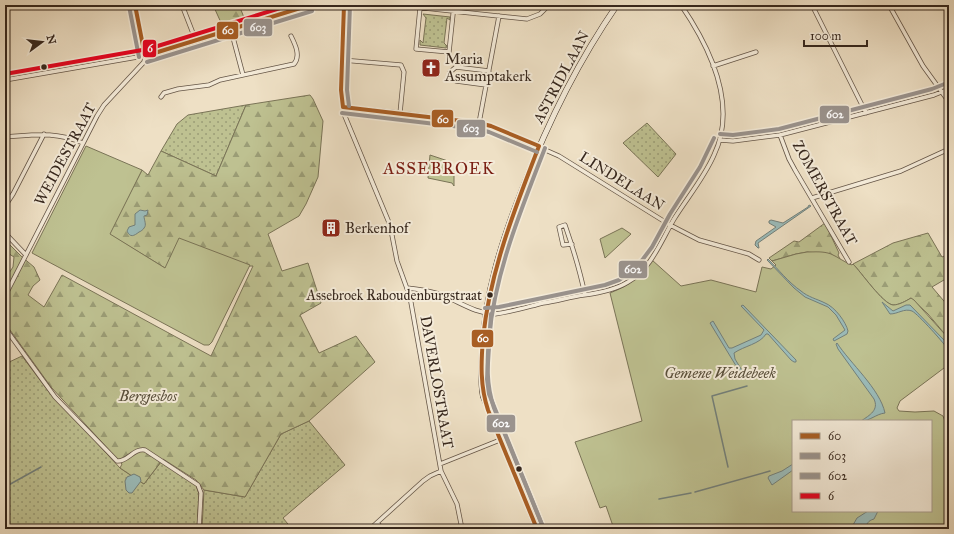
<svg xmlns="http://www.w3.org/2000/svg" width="954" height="534" viewBox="0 0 954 534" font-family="'IM FELL Great Primer',serif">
	<defs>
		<pattern id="grass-dots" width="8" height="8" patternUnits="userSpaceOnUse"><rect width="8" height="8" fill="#bec191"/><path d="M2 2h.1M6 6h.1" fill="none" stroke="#9b9d76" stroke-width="1.8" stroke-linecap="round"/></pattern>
		<pattern id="forest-firs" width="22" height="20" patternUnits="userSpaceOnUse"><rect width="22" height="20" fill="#bec191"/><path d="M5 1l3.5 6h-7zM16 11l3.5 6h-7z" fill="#9b9d76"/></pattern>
	</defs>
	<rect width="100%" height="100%" fill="#eee0c5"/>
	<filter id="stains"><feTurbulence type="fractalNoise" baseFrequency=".005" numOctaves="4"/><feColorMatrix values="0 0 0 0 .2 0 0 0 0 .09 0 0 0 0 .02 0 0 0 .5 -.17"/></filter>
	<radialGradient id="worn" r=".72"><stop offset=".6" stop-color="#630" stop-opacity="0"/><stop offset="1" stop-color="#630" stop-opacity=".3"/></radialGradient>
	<path fill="url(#grass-dots)" stroke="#7a7457" d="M423,14L450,17V20L447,18L444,43L447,46L446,48L420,45V40L423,43L426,18Z
		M246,105L216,176L161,151L177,124L188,115Z
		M647,123L676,154L658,177L623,143Z
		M22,356L46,388L120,468L144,484L161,462L196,485L199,494L197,529H170L160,524L154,529H5V364Z
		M309,421L345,465L283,518L292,529H202L204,490L245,497L281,434Z"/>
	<path fill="url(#forest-firs)" stroke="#7a7457" d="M213,5H239L245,20L223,27Z
		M310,95L313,99L323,121L318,177L306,204L299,216L268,234L282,271L308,263L321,303L300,315L319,353L356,336L375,362L309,421L281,434L245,497L204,490L196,480L163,459L144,484L120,468L122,464L51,387L5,323V279L13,267L14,257L6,252L8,248L5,246V240L21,256L34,267L40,280L33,286L28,295L44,307L62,275L211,356L253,266L165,268L109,234L142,170L148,175L161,151L216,176L246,105Z
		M825,223L839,253L838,255L841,261L831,254L807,252L796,254L772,261L769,258L794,241L799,242Z
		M928,233L942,257L949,254V277L932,287L949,307V339L928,314L911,298C906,301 899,305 893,305C883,304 861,272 853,264L893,243Z"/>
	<path fill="#bec191" stroke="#7a7457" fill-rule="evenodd" d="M86,146L142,170L110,234L165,268L179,238L250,265L212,342L209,345H204L32,253Z
		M430,155L451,162V168L454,174V186L452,183L428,178Z
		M622,228L631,234L605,258L600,239Z
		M807,252C815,252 823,251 831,254C838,257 844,262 852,265L853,264C861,272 883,304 893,305C899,305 906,301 911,298L914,300L949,339V367L944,368L900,401L897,408L899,411L915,412L934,411L943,416L949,432V529H614L606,506L600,508L575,442L642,421L610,293C630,285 640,277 652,260L681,286L711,280L756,292L762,267L771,269L776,265L772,261L796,254ZM793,421H931V511H793Z"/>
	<path fill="#9bbcba" stroke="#73807b" d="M809,205L811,206L758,243L759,248H758L755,245L756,241L776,227L769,223V221L771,220L783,223L808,207Z
		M140,210L145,211L148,210L147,215L144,216C144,220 147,225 144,228C144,229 140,232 139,232C134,236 130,238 127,231L129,227L135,225V214Z
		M768,259C779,270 788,282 801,291C808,297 817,299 825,303C835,307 846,322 848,331L847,334L834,341L833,339L845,330L836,315L828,307L805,297L794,288L767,260Z
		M882,302L893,311L906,305H910L945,341L949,347V351C945,344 918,314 912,311C904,308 898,314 890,314Z
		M743,305L796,360V362H794L791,360L768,334H766C760,344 744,346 734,353L735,359L746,377L744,379L710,323L713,321L729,348H732L761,335L764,330L741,306Z
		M837,343C850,363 880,389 885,413C876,414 870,421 861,421C870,415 879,410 874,399L838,349L836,344Z
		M793,464V470L772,485L768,478L769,476L782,471Z
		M134,474L140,477L141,481L132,493H129L126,490L125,481L127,477Z
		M868,511H878L874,519C867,521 869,523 864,527C861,531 852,529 848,529L853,525L857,518Z"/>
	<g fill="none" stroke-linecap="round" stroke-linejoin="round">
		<path stroke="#73807b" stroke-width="1.5" d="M728,467L712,396L747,386
			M5,487L41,467
			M695,492L770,471
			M659,499L691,493"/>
		<g stroke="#645547" stroke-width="5">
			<path id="street" d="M182,5L196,41
				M270,5L273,17
				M344,5L341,90L344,114L390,225L397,261L410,297L441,471L457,504L462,529
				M396,5L527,19L540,14L549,5
				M812,5L866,113
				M889,5L923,66L949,102
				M948,5L949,6
				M420,8L416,49L449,52L454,5
				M231,30L243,75
				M342,60L401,65L404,72L400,113
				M713,66L756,52
				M5,80L149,55L196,41L310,5
				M486,85L456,81L450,76V72L456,67L489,71
				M161,97L164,93L178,89L209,85L220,80L294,64C301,56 295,44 291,36
				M343,107L400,113L479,123L491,126L559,156L670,225L699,240L749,254L759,260
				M479,123L499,16
				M780,135L789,159L795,170L849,262
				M5,137C35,135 54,131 83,143
				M720,140L733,141L780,135L934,95L949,89
				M812,198L901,171L949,149
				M5,206L13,194L44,134
				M5,233L26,255
				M572,244L563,245L559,227L565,225C573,248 580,271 585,295
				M407,288C418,289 429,291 439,294C459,301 473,313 495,314C511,312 527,307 543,303C557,301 570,297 584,295C599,293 615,290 628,282C651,269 661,241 674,219C687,198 704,178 714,155C738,105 709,46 681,5
				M5,296L97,116L104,105L144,62L145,56L135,5
				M5,328L55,397L117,461C128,462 133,448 145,450L198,485L201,493L199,529
				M440,464L500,440
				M377,523L383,529
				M370,529L423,481L430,476L441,471"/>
		</g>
		<g stroke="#36271d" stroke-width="6">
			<path id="secondary" d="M537,529L483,396C480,380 482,366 482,350C485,293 502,240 523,187C548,122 577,63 617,5"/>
		</g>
		<use href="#street" stroke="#f4ebd9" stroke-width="3.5"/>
		<use href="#secondary" stroke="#f4ebd9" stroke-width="5"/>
		<g stroke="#f4ebd9" stroke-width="7">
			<path id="bus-1" d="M135,5L145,56
				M145,56L310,5
				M343,107L479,123L491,126L539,146
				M343,107L341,90L344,5
				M537,529L488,410C480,386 481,363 483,338C490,271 515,208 539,146"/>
		</g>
		<g stroke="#f4ebd9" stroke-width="7">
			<path id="bus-2" d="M129,6L139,57
				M147,62L312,11
				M349,106L347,90L350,5
				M342,113L478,129L489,132L537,152
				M543,527L494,408C486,385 487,362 489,338C495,272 521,210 545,148"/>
		</g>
		<g stroke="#f4ebd9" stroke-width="7">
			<path id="bus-3" d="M720,134L733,135L779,129L932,89L947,83
				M485,308L499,307L605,285L619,280L631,272L643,259L652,247L670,214L700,167L714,138
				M491,314L487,379L489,394L543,527"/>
		</g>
		<g stroke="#f4ebd9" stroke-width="7">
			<path id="bus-4" d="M5,74L148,49L290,5"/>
		</g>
		<use href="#bus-1" stroke="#a85e24" stroke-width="4"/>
		<use href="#bus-2" stroke="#9a938e" stroke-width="4"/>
		<use href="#bus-3" stroke="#9a938e" stroke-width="4"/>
		<use href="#bus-4" stroke="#e40521" stroke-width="4"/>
	</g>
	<defs>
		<g id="church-square" transform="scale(1)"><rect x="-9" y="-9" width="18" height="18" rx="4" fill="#8f2418" stroke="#f4ebd9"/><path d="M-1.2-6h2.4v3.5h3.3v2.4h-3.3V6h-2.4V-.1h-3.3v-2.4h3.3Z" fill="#fff"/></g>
		<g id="building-square" transform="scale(1)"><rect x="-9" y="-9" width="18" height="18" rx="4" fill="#8f2418" stroke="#f4ebd9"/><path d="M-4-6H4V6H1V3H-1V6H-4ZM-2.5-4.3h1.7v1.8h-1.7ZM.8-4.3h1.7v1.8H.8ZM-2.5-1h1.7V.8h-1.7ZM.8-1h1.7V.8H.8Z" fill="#fff"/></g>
	</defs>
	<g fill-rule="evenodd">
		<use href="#church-square" x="431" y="68"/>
		<use href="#building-square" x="331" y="228"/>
	</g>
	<g fill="#36271d" stroke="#f4ebd9" stroke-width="1.5">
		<circle cx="44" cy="67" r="3.5"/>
		<circle cx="490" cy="295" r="3.5"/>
		<circle cx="519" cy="469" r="3.5"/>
	</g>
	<g text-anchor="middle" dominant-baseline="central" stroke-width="4" stroke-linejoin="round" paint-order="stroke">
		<g font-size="14" fill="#36271d" stroke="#f4ebd9" text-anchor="end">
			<text x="482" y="295">Assebroek Raboudenburgstraat</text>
		</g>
		<g font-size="15" fill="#36271d" stroke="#f4ebd9" text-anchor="start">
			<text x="445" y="59">Maria<tspan x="445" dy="17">Assumptakerk</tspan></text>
			<text x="345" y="228">Berkenhof</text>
		</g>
		<g font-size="15" fill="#36271d" stroke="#f4ebd9">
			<text transform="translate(561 77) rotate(-62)">ASTRIDLAAN</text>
			<text transform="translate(65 154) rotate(-62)">WEIDESTRAAT</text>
			<text transform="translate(622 181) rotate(32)">LINDELAAN</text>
			<text transform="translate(825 193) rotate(61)">ZOMERSTRAAT</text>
			<text transform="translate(437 382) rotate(80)">DAVERLOSTRAAT</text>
		</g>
		<g font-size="15" font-style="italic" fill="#584e3a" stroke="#f4ebd9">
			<text x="720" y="373">Gemene Weidebeek</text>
			<text x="148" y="396">Bergjesbos</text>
		</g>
		<g font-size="17" letter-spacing="1" fill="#7a1f14" stroke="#f4ebd9">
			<text x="439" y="168">ASSEBROEK</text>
		</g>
	</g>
	<g stroke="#f4ebd9" stroke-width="1.5">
		<rect x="243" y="18" width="30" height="19" rx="4" fill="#9a938e"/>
		<rect x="216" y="21" width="23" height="19" rx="4" fill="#a85e24"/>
		<rect x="142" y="39" width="15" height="19" rx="4" fill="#e40521"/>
		<rect x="819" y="105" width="31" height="19" rx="4" fill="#9a938e"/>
		<rect x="431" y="109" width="23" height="19" rx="4" fill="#a85e24"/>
		<rect x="456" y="119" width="30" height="19" rx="4" fill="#9a938e"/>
		<rect x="618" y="260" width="30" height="19" rx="4" fill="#9a938e"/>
		<rect x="471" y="329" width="23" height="19" rx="4" fill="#a85e24"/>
		<rect x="486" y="414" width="30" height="19" rx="4" fill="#9a938e"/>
	</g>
	<g font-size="11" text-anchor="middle" font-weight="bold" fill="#fff">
		<text x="258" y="31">603</text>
		<text x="228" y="34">60</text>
		<text x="150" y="52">6</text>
		<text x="835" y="118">602</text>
		<text x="443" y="123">60</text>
		<text x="471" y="132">603</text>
		<text x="633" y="273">602</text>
		<text x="483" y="342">60</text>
		<text x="501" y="427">602</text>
	</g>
	<rect width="954" height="534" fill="none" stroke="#eee0c5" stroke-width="20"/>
	<rect x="6" y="6" width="942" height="522" fill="none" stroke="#36271d" stroke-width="2"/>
	<rect x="10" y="10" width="934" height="514" fill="none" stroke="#36271d"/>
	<rect x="792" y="420" width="140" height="92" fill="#f4ebd9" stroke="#a89d8e"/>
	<rect x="800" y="433" width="20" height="6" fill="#a85e24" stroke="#a89d8e"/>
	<text x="828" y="440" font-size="12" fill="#36271d">60</text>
	<rect x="800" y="453" width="20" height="6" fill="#9a938e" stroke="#a89d8e"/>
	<text x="828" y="460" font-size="12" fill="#36271d">603</text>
	<rect x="800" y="473" width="20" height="6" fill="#9a938e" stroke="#a89d8e"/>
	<text x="828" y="480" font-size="12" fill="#36271d">602</text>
	<rect x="800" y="493" width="20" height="6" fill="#e40521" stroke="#a89d8e"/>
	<text x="828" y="500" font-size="12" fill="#36271d">6</text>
	<g transform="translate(42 42) rotate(75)" stroke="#f4ebd9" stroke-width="3" paint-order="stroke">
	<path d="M0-3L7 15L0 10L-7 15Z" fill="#36271d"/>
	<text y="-6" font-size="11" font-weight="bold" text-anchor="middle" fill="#36271d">N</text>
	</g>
	<path d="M804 40v6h63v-6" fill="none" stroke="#36271d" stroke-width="2"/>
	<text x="810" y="40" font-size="12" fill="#36271d" stroke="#f4ebd9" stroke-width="3" paint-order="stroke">100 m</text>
	<rect width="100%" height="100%" filter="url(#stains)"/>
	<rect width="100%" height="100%" fill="url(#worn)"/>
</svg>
